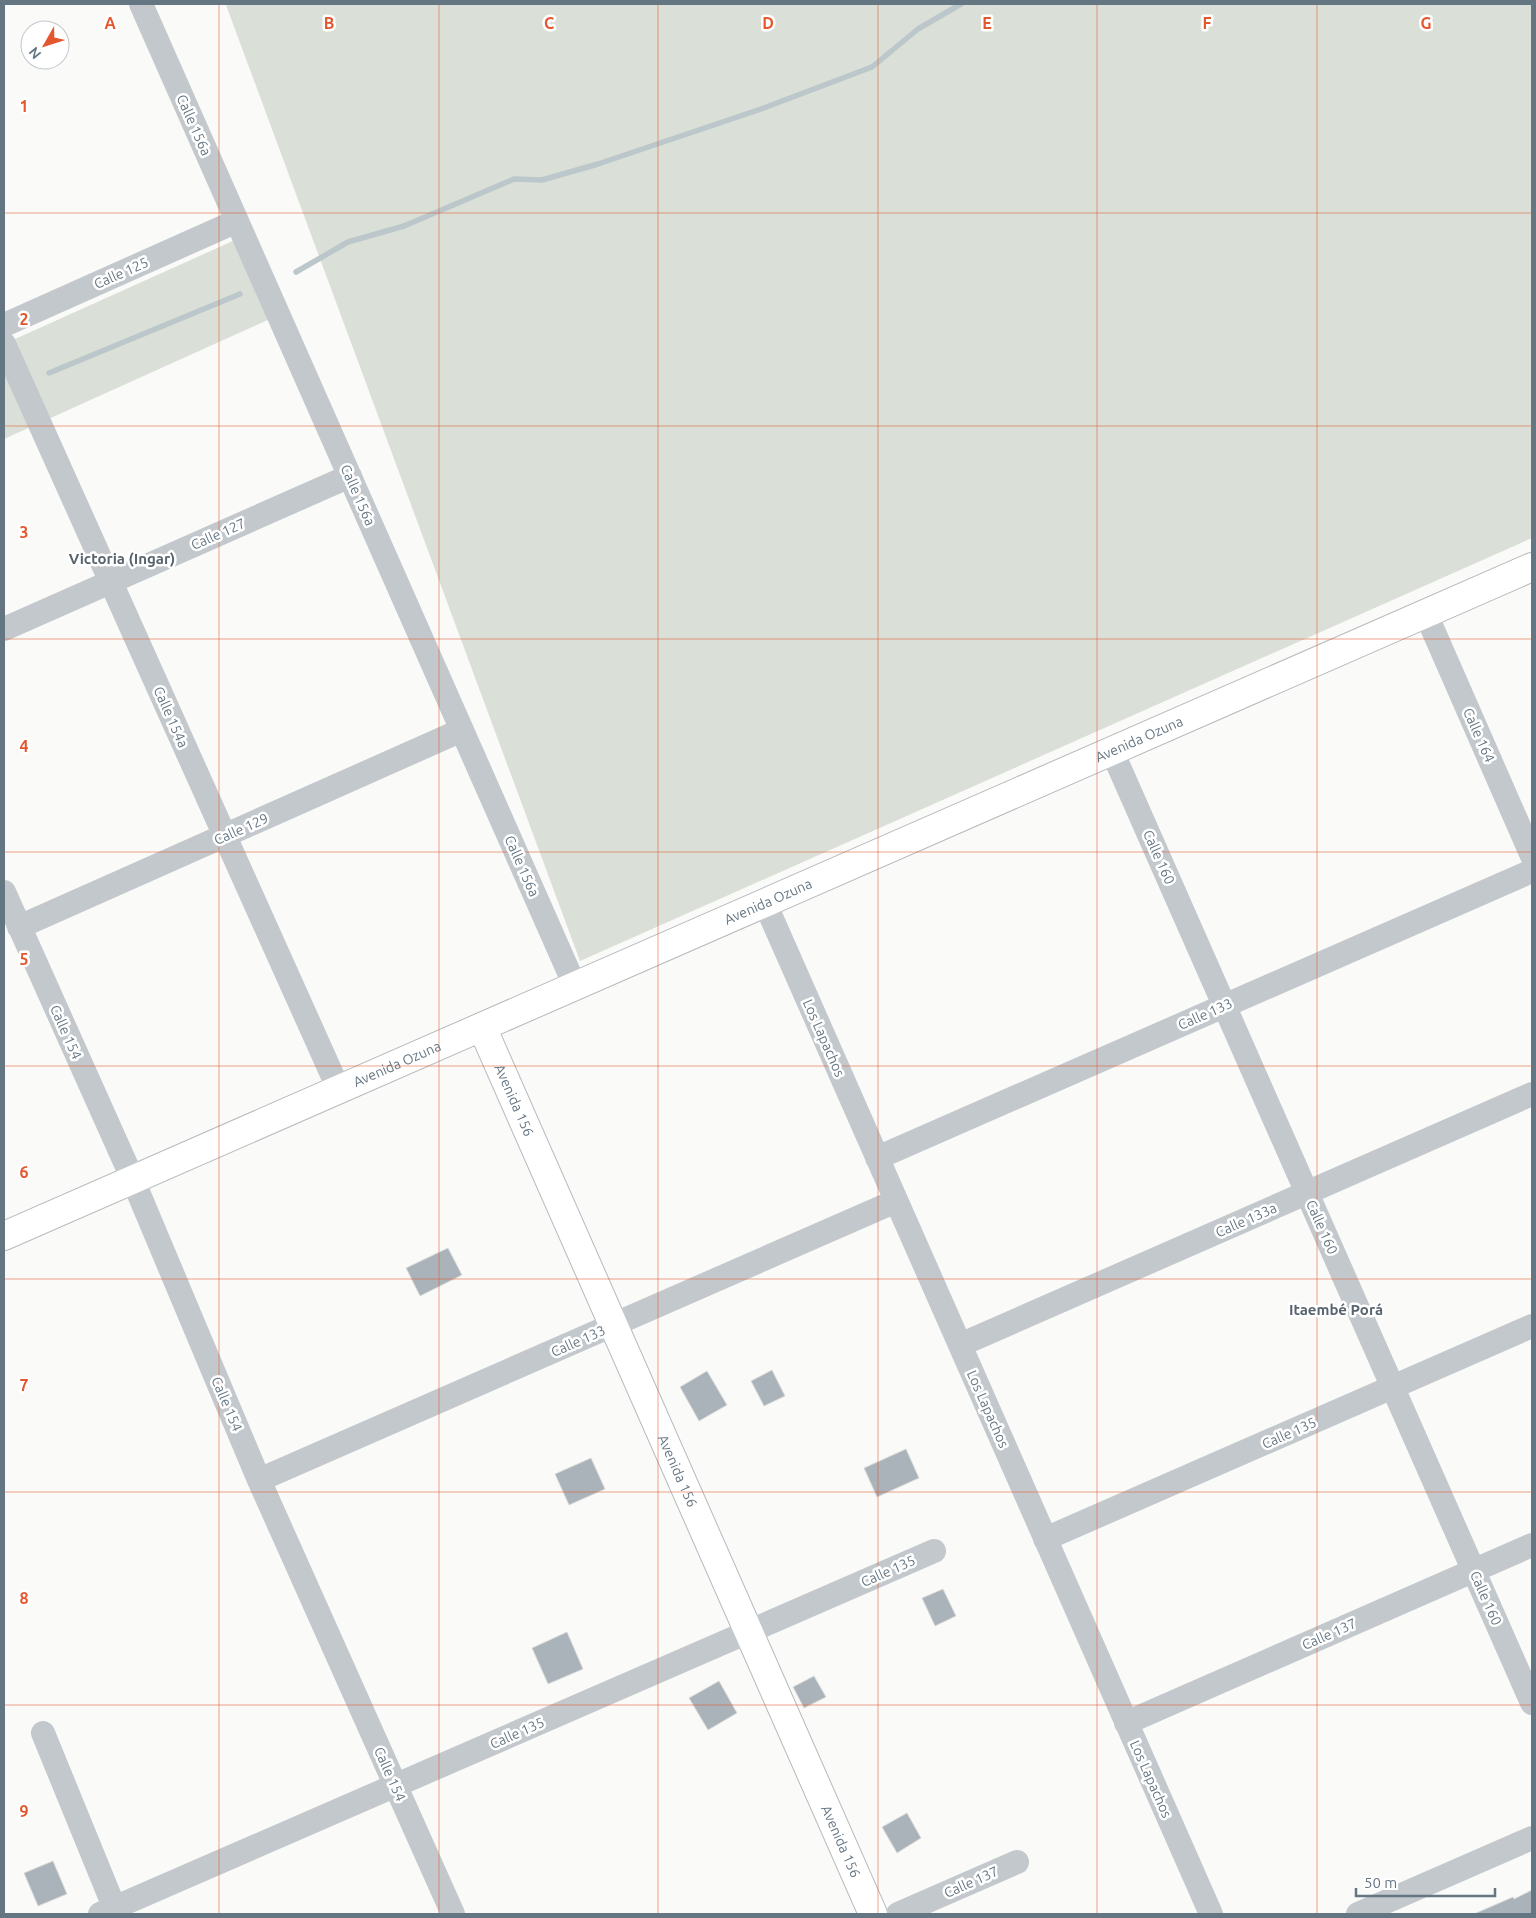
<svg xmlns="http://www.w3.org/2000/svg" width="1536" height="1918" viewBox="0 0 1536 1918" font-family="Ubuntu,sans-serif">
	<rect width="100%" height="100%" fill="#fafaf8"/>
	<path fill="#dadfd7" d="M228,4H1532V538L580,961L226,5Z
		M235,240L270,319L4,439V344Z"/>
	<g fill="none" stroke-linecap="round" stroke-linejoin="round">
		<path stroke="#bbc7cb" stroke-width="5.5" d="M296,272L348,242L404,226L514,179L542,180L598,164L761,109L872,67L918,29L961,4
			M49,373L240,294"/>
	</g>
	<path fill="#aab3b9" stroke="#dcdcda" d="M448,1248L462,1275L420,1296L406,1268Z
		M772,1370L785,1396L764,1406L751,1381Z
		M707,1371L727,1405L699,1421L680,1387Z
		M906,1449L919,1478L877,1497L864,1468Z
		M591,1458L605,1489L569,1505L555,1474Z
		M943,1589L956,1616L935,1626L922,1598Z
		M567,1632L583,1669L548,1684L532,1648Z
		M814,1676L826,1697L804,1708L793,1687Z
		M719,1681L737,1713L708,1730L689,1698Z
		M907,1813L921,1838L897,1853L882,1827Z
		M53,1861L67,1894L38,1906L24,1873Z
		M1532,1890V1914H1474L1513,1897L1514,1899Z"/>
	<g fill="none" stroke-linecap="round" stroke-linejoin="round">
		<g stroke="#b5babe" stroke-width="30">
			<g id="major">
				<path id="s1" d="M482,1027L873,1914"/>
				<path id="s2" d="M4,1236L1532,567"/>
			</g>
		</g>
		<path stroke="#c3c8cc" stroke-width="24" d="M141,4L575,986
			M4,325L237,221
			M4,344L339,1090
			M1426,614L1532,856
			M4,629L350,476
			M1112,751L1532,1703
			M4,892L133,1180L259,1480L453,1914
			M765,903L1211,1914
			M19,927L462,730
			M877,1158L1532,871
			M960,1345L1532,1094
			M259,1480L896,1201
			M1045,1539L1532,1326
			M1126,1723L1532,1545
			M43,1733L117,1914
			M100,1914L934,1551
			M898,1914L1017,1862
			M1358,1914L1532,1838"/>
		<use href="#major" stroke="#fff" stroke-width="28"/>
	</g>
	<path fill="none" stroke="#e4572e" stroke-width="1" stroke-opacity="0.55" d="M219,4V1914M439,4V1914M658,4V1914M878,4V1914M1097,4V1914M1317,4V1914M4,213H1532M4,426H1532M4,639H1532M4,852H1532M4,1066H1532M4,1279H1532M4,1492H1532M4,1705H1532"/>
	<g text-anchor="middle" dominant-baseline="central" stroke-width="5" stroke-linejoin="round" paint-order="stroke">
		<g font-size="14" fill="#657683" stroke="#fff">
			<text transform="translate(194 125) rotate(66)">Calle 156a</text>
			<text transform="translate(121 273) rotate(-24)">Calle 125</text>
			<text transform="translate(358 495) rotate(66)">Calle 156a</text>
			<text transform="translate(218 534) rotate(-24)">Calle 127</text>
			<text transform="translate(171 717) rotate(66)">Calle 154a</text>
			<text transform="translate(1479 735) rotate(66)">Calle 164</text>
			<text stroke="none"><textPath href="#s2" startOffset="1239">Avenida Ozuna</textPath></text>
			<text transform="translate(241 829) rotate(-24)">Calle 129</text>
			<text transform="translate(1159 857) rotate(66)">Calle 160</text>
			<text transform="translate(522 866) rotate(66)">Calle 156a</text>
			<text stroke="none"><textPath href="#s2" startOffset="834">Avenida Ozuna</textPath></text>
			<text transform="translate(1205 1014) rotate(-24)">Calle 133</text>
			<text transform="translate(66 1032) rotate(66)">Calle 154</text>
			<text transform="translate(824 1038) rotate(66)">Los Lapachos</text>
			<text stroke="none"><textPath href="#s2" startOffset="429">Avenida Ozuna</textPath></text>
			<text stroke="none"><textPath href="#s1" startOffset="80">Avenida 156</textPath></text>
			<text transform="translate(1246 1220) rotate(-24)">Calle 133a</text>
			<text transform="translate(1322 1227) rotate(66)">Calle 160</text>
			<text transform="translate(578 1341) rotate(-24)">Calle 133</text>
			<text transform="translate(227 1404) rotate(67)">Calle 154</text>
			<text transform="translate(988 1409) rotate(66)">Los Lapachos</text>
			<text transform="translate(1289 1433) rotate(-24)">Calle 135</text>
			<text stroke="none"><textPath href="#s1" startOffset="485">Avenida 156</textPath></text>
			<text transform="translate(888 1571) rotate(-24)">Calle 135</text>
			<text transform="translate(1486 1598) rotate(66)">Calle 160</text>
			<text transform="translate(1329 1634) rotate(-24)">Calle 137</text>
			<text transform="translate(517 1733) rotate(-24)">Calle 135</text>
			<text transform="translate(390 1774) rotate(66)">Calle 154</text>
			<text transform="translate(1151 1779) rotate(66)">Los Lapachos</text>
			<text stroke="none"><textPath href="#s1" startOffset="890">Avenida 156</textPath></text>
			<text transform="translate(971 1882) rotate(-24)">Calle 137</text>
		</g>
		<g font-size="15" font-weight="bold" fill="#57646e" stroke="#fff">
			<text x="122" y="558">Victoria (Ingar)</text>
			<text x="1336" y="1309">Itaembé Porá</text>
		</g>
	</g>
	<g font-size="16" text-anchor="middle" font-weight="bold" fill="#e4572e" stroke="#fff" stroke-width="5" stroke-linejoin="round" paint-order="stroke">
		<text x="110" y="29">A</text>
		<text x="329" y="29">B</text>
		<text x="549" y="29">C</text>
		<text x="768" y="29">D</text>
		<text x="987" y="29">E</text>
		<text x="1207" y="29">F</text>
		<text x="1426" y="29">G</text>
		<text x="24" y="112">1</text>
		<text x="24" y="325">2</text>
		<text x="24" y="538">3</text>
		<text x="24" y="752">4</text>
		<text x="24" y="965">5</text>
		<text x="24" y="1178">6</text>
		<text x="24" y="1391">7</text>
		<text x="24" y="1604">8</text>
		<text x="24" y="1817">9</text>
	</g>
	<rect width="1536" height="1918" fill="none" stroke="#657683" stroke-width="10"/>
	<g transform="translate(45 45) rotate(231)"><circle r="24" fill="#ffffff" stroke="#c1c8cd"/>
	<path d="M0-4L9 19L0 12L-9 19Z" fill="#e4572e"/>
	<text y="-8" font-size="14" font-weight="bold" text-anchor="middle" fill="#657683">N</text>
	</g>
	<path d="M1356 1888v8h139v-8" fill="none" stroke="#657683" stroke-width="2.5"/>
	<text x="1364" y="1888" font-size="15" fill="#657683" stroke="#ffffff" stroke-width="4" paint-order="stroke">50 m</text>
</svg>
